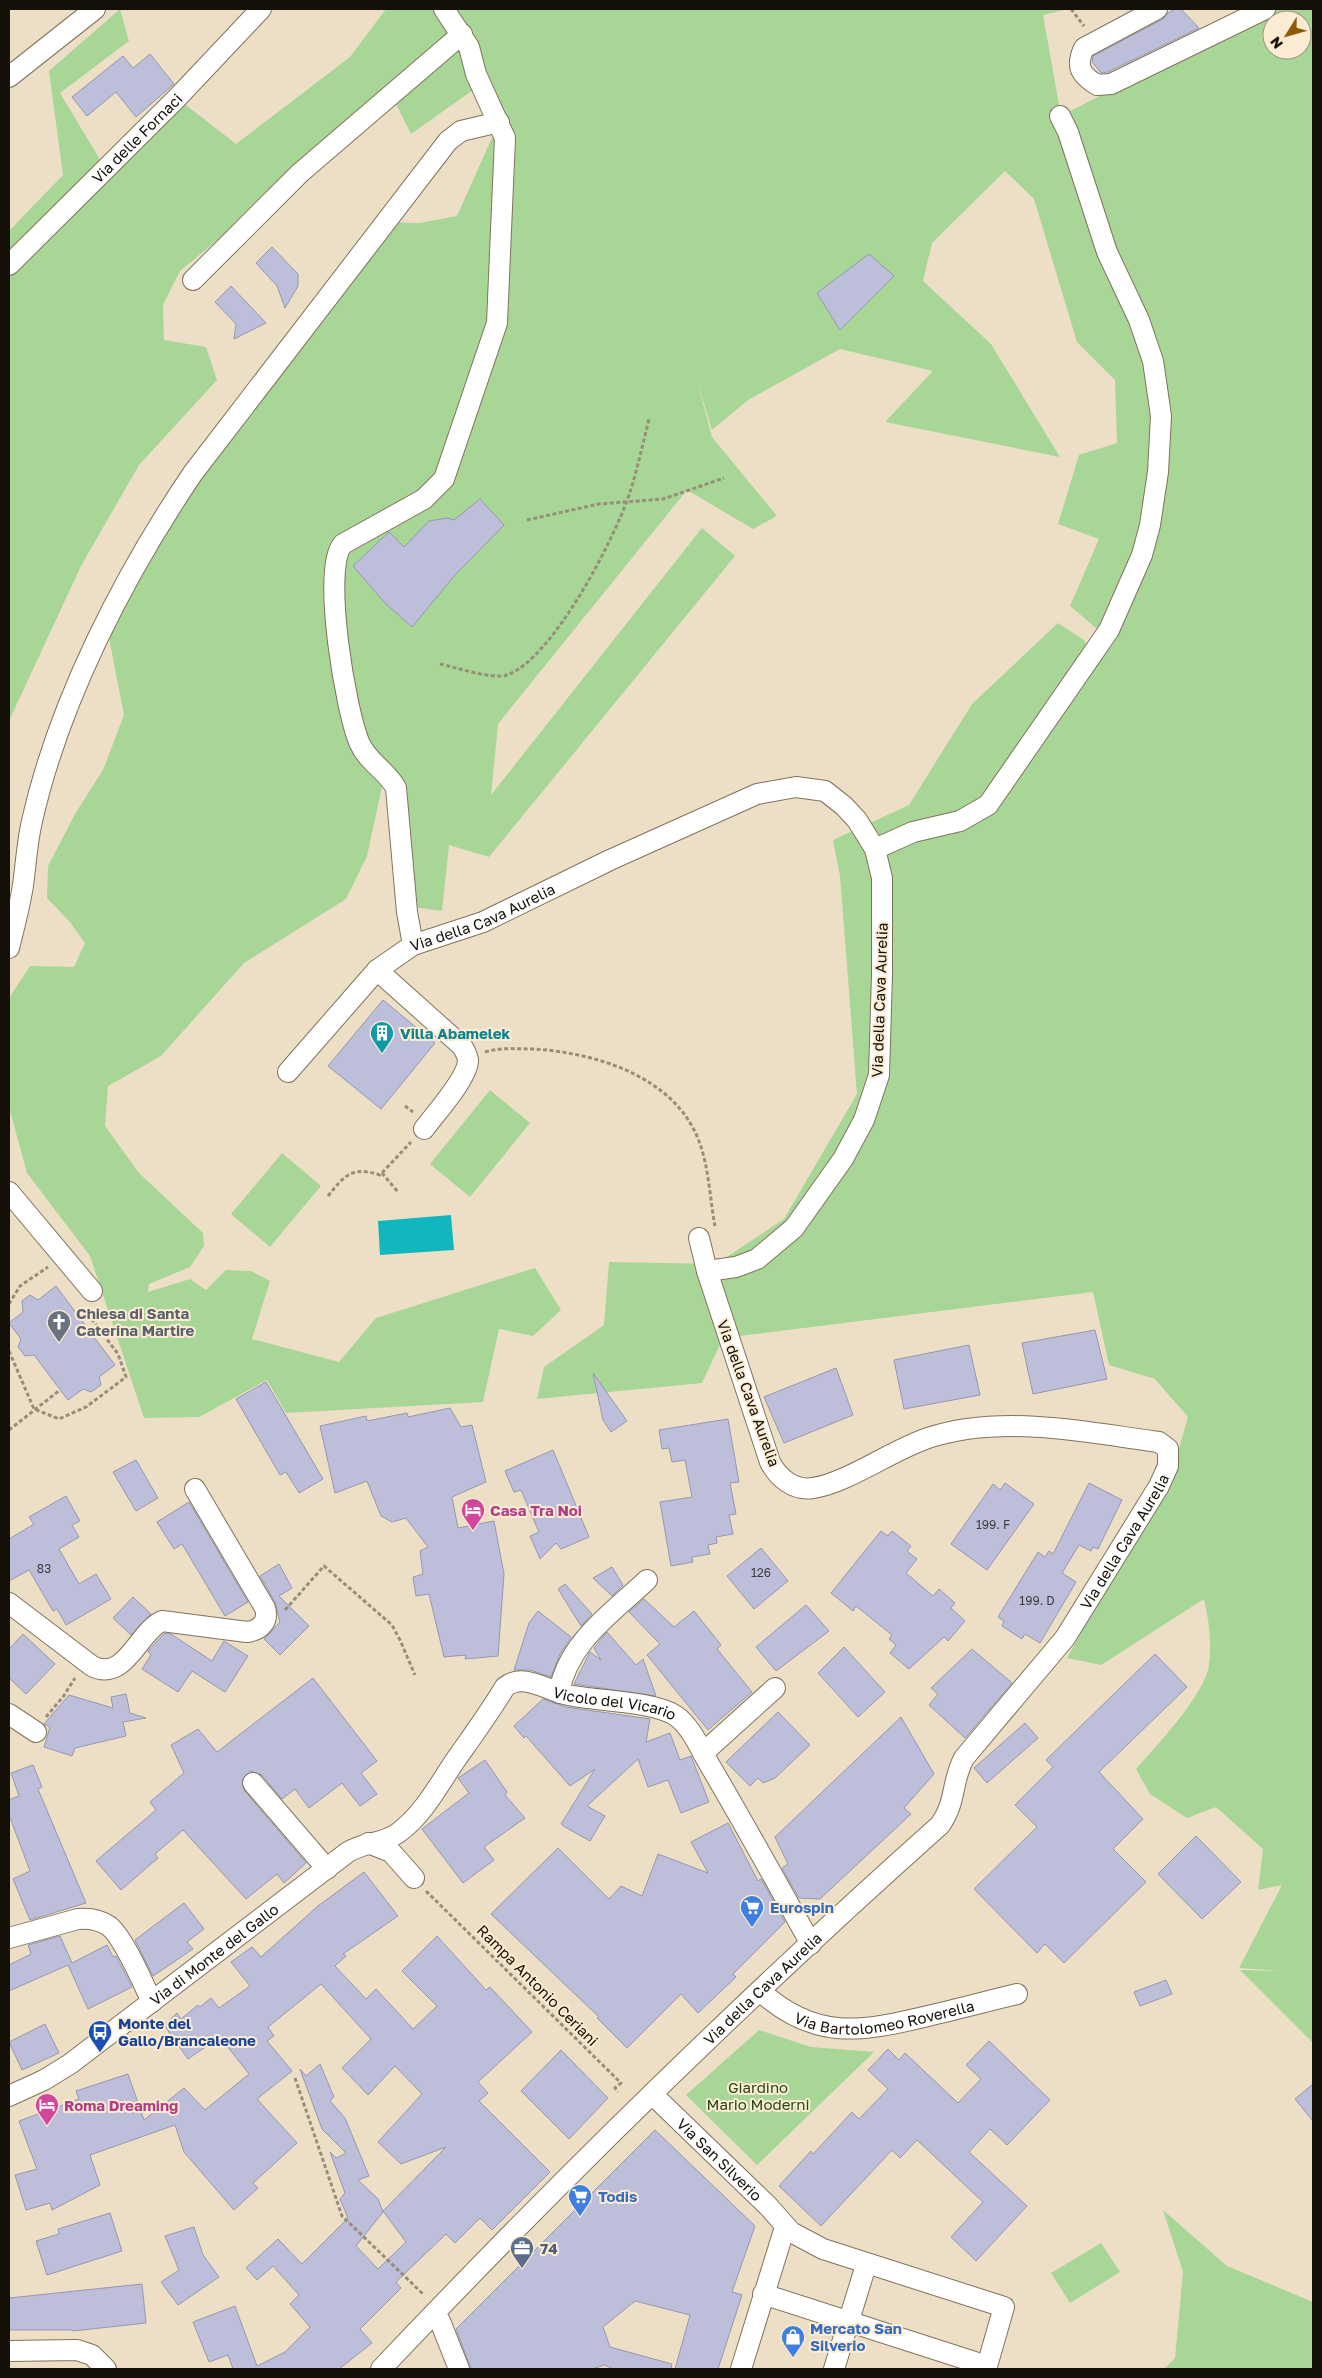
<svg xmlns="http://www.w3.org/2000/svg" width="1322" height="2378" viewBox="0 0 1322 2378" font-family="'Golos Text',sans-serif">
	<rect width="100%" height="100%" fill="#eddfc6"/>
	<path fill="#a8d697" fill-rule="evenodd" d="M120,9L129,41L60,93L105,168L177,98L236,144L350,57L386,9H1069L1043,15L1061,116L1266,9H1313V2043L1240,1970L1281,1971L1239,1968L1282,1885L1258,1890L1263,1849L1216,1807L1187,1818L1150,1794L1136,1769C1157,1745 1204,1696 1209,1665C1212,1642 1209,1621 1204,1599L1101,1665L1067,1658L1174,1466L1188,1417L1155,1379L1109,1365L1093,1292L723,1338L702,1383L537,1399L544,1367L604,1325L609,1262L716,1264L784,1219L857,1094L840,876L833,840L909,805L972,704L1058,623L1084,640L1096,666L1114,643L1070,606L1099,539L1058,524L1079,455L1117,443L1115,380L1077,342L1034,199L1005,171L932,243L923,281L991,344L1060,457L885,422L933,371L840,349L748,400L712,430L698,384L712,437L777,516L753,529L687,490L498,724L491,795L702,528L735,556L489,857L449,845L442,911L400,905L403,780L385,773L367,856L346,899L244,963L161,1056L108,1086L105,1126L139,1173L203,1233L204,1246L190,1267L149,1284L148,1292L190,1279L206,1290L226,1270L251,1271L270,1281L252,1339L339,1362L376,1318L535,1268L561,1310L533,1336L499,1329L483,1402L286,1413L267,1380L199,1417L144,1418L90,1256L27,1173L9,1107V1006L11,995L30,966L74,967L85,943L69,921L47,898L48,866L75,814L103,770L124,715L106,623L141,556L386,222L420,223L457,216L499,122L480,85L411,134L392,96L180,271L163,305L164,340L206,347L217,380L139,465L81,566L9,721V231L63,175L49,71ZM1272,20H1302V50H1272Z
		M490,1090L530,1123L470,1197L430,1164Z
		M282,1153L321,1186L270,1247L231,1214Z
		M759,2030L811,2047L874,2052L757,2165L686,2095Z
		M1163,2210L1227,2266L1313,2302V2369H1164L1175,2358L1183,2272Z
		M1101,2243L1120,2272L1070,2303L1051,2273Z"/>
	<path fill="#12b6be" d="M451,1215L454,1250L380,1255L378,1221Z"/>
	<path fill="#bdbed9" stroke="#9697b0" d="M1175,9H1181L1199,28L1108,72L1101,73L1092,62L1093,56L1163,19L1168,13Z
		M150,54L174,84L136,117L116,92L87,116L72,97L123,56L133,68Z
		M272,247L298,274V286L285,308L277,286L256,263Z
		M869,254L894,276L840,330L817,293Z
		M231,286L266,323L234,339L236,324L215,302Z
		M480,499L504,525L455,575L412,627L385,603L353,566L389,532L404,547L429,521L447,518L454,520Z
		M383,1000L435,1043L381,1109L328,1066Z
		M56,1286L115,1365L99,1377L101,1385L91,1392L83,1389L68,1400L34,1355L25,1356L18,1347L21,1339L9,1323L23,1312L22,1301L30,1295L38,1300Z
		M1095,1330L1107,1379L1033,1394L1022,1343Z
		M969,1345L980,1395L904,1409L894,1360Z
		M836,1368L853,1415L784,1443L764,1397Z
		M593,1373L627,1421L611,1432L603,1420Z
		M266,1382L323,1479L299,1493L286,1472L280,1475L236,1399Z
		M450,1408L461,1427L472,1425L486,1482L452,1497L458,1528L494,1521L504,1574L498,1656L465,1659L466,1655L444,1657L429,1594L416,1596L413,1577L423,1574L420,1551L428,1547L406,1518L392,1522L381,1516L367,1481L335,1493L320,1426L366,1416L367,1421L407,1413L408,1417Z
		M728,1419L739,1482L730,1483L736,1514L729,1515L733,1534L716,1537L717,1543L708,1545L710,1554L692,1557L693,1562L671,1566L660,1502L692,1497L685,1460L672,1462L669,1448L662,1449L659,1430Z
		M553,1450L589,1537L561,1549L556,1543L540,1559L530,1536L539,1532L521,1490L514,1492L505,1471Z
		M136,1460L158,1498L136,1511L113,1472Z
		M1005,1483L1034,1504L987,1570L951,1544L993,1484L1000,1490Z
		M1089,1483L1122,1500L1098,1549L1093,1547L1091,1551L1079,1545L1062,1573L1076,1582L1040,1643L1025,1634L1022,1639L1002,1626L1004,1621L998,1617L1038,1552L1045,1557L1049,1551L1053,1554Z
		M66,1496L80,1521L72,1525L79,1537L59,1549L79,1584L96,1574L111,1599L66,1625L57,1609L53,1611L29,1570L9,1581V1539L34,1524L29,1517Z
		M189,1502L248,1602L225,1616L182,1544L174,1549L157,1522Z
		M881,1531L888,1536L892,1531L911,1546L907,1551L917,1559L906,1573L933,1596L939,1589L955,1603L951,1608L965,1621L948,1641L944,1637L909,1669L890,1653L896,1645L889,1639L892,1635L856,1606L853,1611L831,1593Z
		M761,1548L788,1581L754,1609L727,1576Z
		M279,1564L292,1588L279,1596L309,1626L280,1655L264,1639L280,1622L275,1602L260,1576Z
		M612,1567L623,1585L612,1596L593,1578Z
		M565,1584L592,1614L581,1626L558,1589Z
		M133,1597L151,1614L131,1635L113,1618Z
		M644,1599L674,1627L694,1611L721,1645L717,1649L752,1692L708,1730L647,1655L660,1644L629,1612Z
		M806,1605L829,1631L776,1671L756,1647Z
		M538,1611L571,1637L560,1654L551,1677L530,1670H514L529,1623Z
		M607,1632L636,1665L643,1659L656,1696L574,1684L590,1652L601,1660L594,1648Z
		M165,1633L171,1634L212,1661L224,1641L248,1656L225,1692L192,1671L178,1692L142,1669L151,1655L148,1651Z
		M23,1634L55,1664L26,1694L9,1678V1649Z
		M844,1647L885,1692L858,1717L818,1673Z
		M972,1649L1012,1683L965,1738L929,1705L938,1694L931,1688Z
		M1155,1654L1187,1687L1099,1772L1143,1819L1113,1849L1146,1882L1064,1963L1045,1944L1037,1953L974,1889L1037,1827L1015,1805L1053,1767L1046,1760Z
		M313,1678L377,1761L361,1773L377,1794L360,1806L342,1783L309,1808L295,1789L282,1799L262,1775L250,1771L242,1780L244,1790L306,1863L284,1883L277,1874L246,1899L183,1830L155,1854L158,1858L121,1890L96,1861L156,1810L150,1802L184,1773L171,1745L198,1729L217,1752Z
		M126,1694L130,1713L146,1718L123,1722L126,1736L75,1748L72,1756L44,1747L50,1727L44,1724L69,1695L113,1708L111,1697Z
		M543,1699L566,1707L650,1719L646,1742L670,1733L680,1760L691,1756L709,1802L681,1813L668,1780L648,1787L638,1759L587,1806L605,1816L590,1841L565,1827L561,1824L595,1769L570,1786L526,1736L524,1738L514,1726Z
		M778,1712L810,1745L775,1778L763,1783L758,1778L750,1786L726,1762Z
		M901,1717L934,1774L904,1808L911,1814L820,1899L799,1898L782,1868L788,1864L775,1837Z
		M1025,1723L1038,1738L987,1783L974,1768Z
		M485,1760L507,1792L505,1795L525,1818L484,1847L494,1860L463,1883L422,1829L469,1793L458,1778Z
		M33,1765L42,1787L38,1789L86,1903L30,1920L13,1879L30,1871L9,1815V1800L19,1796L11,1773Z
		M728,1823L758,1881L761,1879L785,1922L733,1974L736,1977L698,2013L681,1994L627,2048L597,2018L599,2017L491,1914L558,1848L609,1899L621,1886L642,1896L658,1854L708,1873L691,1842Z
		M1196,1836L1241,1882L1202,1919L1158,1874Z
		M364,1872L398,1916L343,1954L346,1956L335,1966L366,1999L376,1989L413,2029L437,2006L402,1971L437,1936L486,1990L490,1987L532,2032L478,2082L488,2093L479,2101L550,2172L492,2230L480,2218L455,2243L446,2234L396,2282L401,2288L360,2329L372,2343L339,2369H233L228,2355L209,2362L193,2322L235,2306L257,2366L285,2352L310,2327L290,2304L299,2295L273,2266L257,2280L246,2268L278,2239L302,2264L348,2218L340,2199L345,2193L330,2152L336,2158L346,2153L322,2129L300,2069L306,2076L320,2064L334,2097L330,2101L345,2118L369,2176L358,2180L378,2199L383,2212L356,2246L378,2269L406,2242L383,2211L446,2147L401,2164L378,2142L422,2094L395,2066L368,2095L342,2068L371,2039L321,1984L268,2027L274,2036L267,2041L292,2071L257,2099L297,2143L253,2183L258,2188L234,2210L184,2152L175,2125L90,2155L100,2185L52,2210L50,2203L26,2210L15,2175L37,2169L19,2121L79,2099L76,2091L128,2074L144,2120L184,2088L205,2110L249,2074L220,2037L188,2059L164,2025L177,2013L181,2019L198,2005L200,2007L211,1998L219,2008L250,1986L231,1962L252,1947L261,1957L318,1906Z
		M184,1903L204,1929L187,1942L193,1949L153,1976L135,1940Z
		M60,1936L72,1963L107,1945L113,1957L116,1956L132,1987L88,2009L68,1965L9,1991V1965L31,1954L28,1945Z
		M1166,1980L1172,1994L1140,2006L1134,1992Z
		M45,2024L59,2053L22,2070L9,2042Z
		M989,2041L1050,2100L1007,2145L990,2129L969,2152L1027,2206L976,2261L951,2237L983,2202L917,2140L900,2158L892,2150L821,2226L779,2186L811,2151L813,2154L852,2112L859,2119L888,2089L868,2070L888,2049L899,2060L905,2053L958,2103L981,2079L966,2065Z
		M561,2050L608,2098L569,2139L521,2091Z
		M1313,2084V2121L1295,2099Z
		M655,2130L755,2226L732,2292L742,2295L718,2369H675L690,2315L635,2301L603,2327L610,2347L672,2364L671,2369H614L604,2365L593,2369H471L456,2329Z
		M110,2213L122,2251L47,2275L36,2241L59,2234L58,2229Z
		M194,2227L203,2255L219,2277L178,2305L161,2282L179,2270L165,2236Z
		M142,2284L146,2323L73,2331L72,2330H9V2298Z"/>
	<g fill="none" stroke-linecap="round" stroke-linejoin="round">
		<g stroke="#80735c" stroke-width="22">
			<g id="minor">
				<path d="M1157,9L1084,48C1075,67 1081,75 1097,85L1111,84L1265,9"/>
				<path d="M9,77L95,9"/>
				<path id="s1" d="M9,265L177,98L261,9"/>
				<path d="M193,280L300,173L462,34"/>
				<path d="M875,849L913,832L960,821L988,805L1109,630L1142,555L1150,525L1158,472L1161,416L1153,361L1139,320L1107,252L1068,132L1060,116"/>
				<path d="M413,945L407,912L396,788C387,771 368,762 360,744C346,714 321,567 343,544L424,499L444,479L497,323L505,138L476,74L469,47L444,9"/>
				<path d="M9,948C14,927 20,906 23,885C26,864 27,842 32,821C59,701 124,575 193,473L448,141L461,131L499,122"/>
				<path d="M377,970L462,1046C465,1051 468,1056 468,1061C467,1079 435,1114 424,1129"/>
				<path id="s2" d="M288,1072L377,970L413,945L483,922L610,860L757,794L796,787L825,791L844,806L857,820L875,849L882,878V974L879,1075L864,1120L843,1159L794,1228L757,1259L736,1267L707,1271"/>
				<path d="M9,1192L92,1291"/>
				<path d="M9,1603L92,1666C125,1683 138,1632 162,1621L247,1632C261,1630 269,1621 265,1608L195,1489"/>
				<path d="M559,1693C567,1643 612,1613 647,1580"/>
				<path d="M9,1714L36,1732"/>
				<path d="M703,1753L775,1688"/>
				<path d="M253,1783L327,1869"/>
				<path d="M368,1843L391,1852L414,1878"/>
				<path d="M9,1938L78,1919C89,1918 100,1920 109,1926C124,1938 143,1983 152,2002"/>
				<path id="s3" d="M760,1991C815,2041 861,2032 928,2016C958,2009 988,2001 1017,1994"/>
				<path id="s4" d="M652,2094L768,2206L791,2232L823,2249L1004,2307L987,2366L763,2294"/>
				<path id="s5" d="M9,2096L44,2080L70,2064L348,1852C364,1842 383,1844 398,1833C424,1814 439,1784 457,1758C474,1734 490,1712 505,1687C524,1672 547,1691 568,1695C596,1701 654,1701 676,1716C692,1727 702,1753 712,1769C746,1827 778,1885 811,1944"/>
				<path d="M434,2314L440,2321L459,2369"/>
				<path d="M9,2351L77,2350L92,2355L106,2369"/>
				<path id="s6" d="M381,2369C560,2180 746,1998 940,1825C957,1801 951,1782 964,1758L1065,1638L1159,1486L1168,1466V1449L1159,1442C1084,1432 1002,1414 928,1438C892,1450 847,1483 813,1488C794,1491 778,1478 770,1462L707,1271L699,1238"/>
				<path d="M741,2369L785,2227"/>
				<path d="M834,2369L866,2265"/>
			</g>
		</g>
		<path stroke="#978d7a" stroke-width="3" stroke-dasharray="4 2.5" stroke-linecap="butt" d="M1071,9L1084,26
			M527,520L599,504L663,499L724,478
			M440,664C455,667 493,680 507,675C553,659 617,535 631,489C638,466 643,443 649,419
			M485,1052C501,1047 516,1049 534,1049C597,1053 677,1077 700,1144C709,1169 710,1200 715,1226
			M405,1106L413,1112
			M382,1173L398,1192
			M328,1196C345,1175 352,1166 380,1175L411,1142
			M9,1304L20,1286L48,1267
			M9,1351L34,1409L59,1419L86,1407L126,1377L118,1354L85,1310
			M9,1430L60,1390
			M285,1610L324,1566L392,1625L400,1640L415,1675
			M46,1717L63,1697L75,1678
			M426,1891L621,2083L615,2088L618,2092
			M295,2078L342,2216L423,2294"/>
		<use href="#minor" stroke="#fff" stroke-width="20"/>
	</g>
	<defs>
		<g id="building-pin" transform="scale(1.25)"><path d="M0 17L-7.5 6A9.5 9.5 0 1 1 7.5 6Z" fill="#0f9aa8" stroke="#fbecd3"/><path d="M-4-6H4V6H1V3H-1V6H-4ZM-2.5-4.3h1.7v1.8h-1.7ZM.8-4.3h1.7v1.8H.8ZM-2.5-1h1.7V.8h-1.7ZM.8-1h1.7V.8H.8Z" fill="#fff"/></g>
		<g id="church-pin" transform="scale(1.25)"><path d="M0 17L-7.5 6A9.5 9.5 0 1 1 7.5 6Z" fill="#6b7280" stroke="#fbecd3"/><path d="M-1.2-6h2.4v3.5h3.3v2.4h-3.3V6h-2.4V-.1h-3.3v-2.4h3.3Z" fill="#fff"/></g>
		<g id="hotel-pin" transform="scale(1.25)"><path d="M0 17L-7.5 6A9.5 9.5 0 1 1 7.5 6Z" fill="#d1479c" stroke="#fbecd3"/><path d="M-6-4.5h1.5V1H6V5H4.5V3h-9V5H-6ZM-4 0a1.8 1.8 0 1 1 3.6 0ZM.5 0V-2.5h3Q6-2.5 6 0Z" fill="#fff"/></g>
		<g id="supermarket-pin" transform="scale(1.25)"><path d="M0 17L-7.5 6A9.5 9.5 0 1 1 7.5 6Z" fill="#3f7fe0" stroke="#fbecd3"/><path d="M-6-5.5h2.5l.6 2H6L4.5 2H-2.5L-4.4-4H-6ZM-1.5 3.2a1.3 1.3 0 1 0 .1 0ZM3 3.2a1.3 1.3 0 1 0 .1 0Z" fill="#fff"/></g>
		<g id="bus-pin" transform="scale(1.25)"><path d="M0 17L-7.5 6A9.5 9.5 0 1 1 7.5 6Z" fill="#1a4fb4" stroke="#fbecd3"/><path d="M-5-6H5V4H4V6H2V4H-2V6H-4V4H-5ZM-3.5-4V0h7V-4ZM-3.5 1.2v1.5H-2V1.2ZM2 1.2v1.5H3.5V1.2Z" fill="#fff"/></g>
		<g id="office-pin" transform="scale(1.25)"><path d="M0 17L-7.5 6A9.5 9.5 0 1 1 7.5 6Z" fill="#5c6f8a" stroke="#fbecd3"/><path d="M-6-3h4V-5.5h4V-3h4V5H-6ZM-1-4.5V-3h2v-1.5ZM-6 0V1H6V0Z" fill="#fff"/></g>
		<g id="shop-pin" transform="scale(1.25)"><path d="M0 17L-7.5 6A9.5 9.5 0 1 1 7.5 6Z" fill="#3f7fe0" stroke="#fbecd3"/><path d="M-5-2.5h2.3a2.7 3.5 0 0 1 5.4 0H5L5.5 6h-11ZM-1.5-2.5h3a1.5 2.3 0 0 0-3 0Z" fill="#fff"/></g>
	</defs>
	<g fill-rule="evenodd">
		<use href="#building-pin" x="382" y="1033"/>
		<use href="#church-pin" x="59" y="1322"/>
		<use href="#hotel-pin" x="473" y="1510"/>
		<use href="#supermarket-pin" x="752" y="1907"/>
		<use href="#bus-pin" x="100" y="2032"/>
		<use href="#hotel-pin" x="47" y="2105"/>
		<use href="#supermarket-pin" x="580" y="2196"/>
		<use href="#office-pin" x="522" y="2248"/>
		<use href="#shop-pin" x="793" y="2337"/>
	</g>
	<g text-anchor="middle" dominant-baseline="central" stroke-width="4" stroke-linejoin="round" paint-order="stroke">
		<g font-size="12" fill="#3e3b3c">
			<text x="993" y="1524">199. F</text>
			<text x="44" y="1568">83</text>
			<text x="761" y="1572">126</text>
			<text x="1037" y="1600">199. D</text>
		</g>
		<g font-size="15" fill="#140f07" stroke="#fbecd3">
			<text stroke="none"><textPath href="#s1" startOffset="180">Via delle Fornaci</textPath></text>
			<text stroke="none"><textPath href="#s2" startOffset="254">Via della Cava Aurelia</textPath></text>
			<text transform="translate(879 1000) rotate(-88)">Via della Cava Aurelia</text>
			<text transform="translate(749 1393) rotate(70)">Via della Cava Aurelia</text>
			<text stroke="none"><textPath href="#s6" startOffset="1122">Via della Cava Aurelia</textPath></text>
			<text stroke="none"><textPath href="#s5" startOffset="768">Vicolo del Vicario</textPath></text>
			<text stroke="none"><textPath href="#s5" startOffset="250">Via di Monte del Gallo</textPath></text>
			<text transform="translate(538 1985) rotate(45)">Rampa Antonio Ceriani</text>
			<text stroke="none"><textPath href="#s6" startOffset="539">Via della Cava Aurelia</textPath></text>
			<text stroke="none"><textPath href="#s3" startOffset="135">Via Bartolomeo Roverella</textPath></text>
			<text stroke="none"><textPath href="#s4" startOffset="94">Via San Silverio</textPath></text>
		</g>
		<g font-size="15" font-weight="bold" fill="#0d838f" stroke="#fbecd3" text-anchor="start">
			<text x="400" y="1033">Villa Abamelek</text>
		</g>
		<g font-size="15" font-weight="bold" fill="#5b616d" stroke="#fbecd3" text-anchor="start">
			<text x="76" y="1313">Chiesa di Santa<tspan x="76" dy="17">Caterina Martire</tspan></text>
		</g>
		<g font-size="15" font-weight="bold" fill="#b23c85" stroke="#fbecd3" text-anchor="start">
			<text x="490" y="1510">Casa Tra Noi</text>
			<text x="64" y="2105">Roma Dreaming</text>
		</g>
		<g font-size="15" font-weight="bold" fill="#366cbe" stroke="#fbecd3" text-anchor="start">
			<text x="770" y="1907">Eurospin</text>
			<text x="598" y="2196">Todis</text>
			<text x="810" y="2328">Mercato San<tspan x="810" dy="17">Silverio</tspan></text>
		</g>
		<g font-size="15" font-weight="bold" fill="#164399" stroke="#fbecd3" text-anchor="start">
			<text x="118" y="2023">Monte del<tspan x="118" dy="17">Gallo/Brancaleone</tspan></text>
		</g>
		<g font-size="15" fill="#244714" stroke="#fbecd3">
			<text x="758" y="2087">Giardino<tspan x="758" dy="17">Mario Moderni</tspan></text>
		</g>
		<g font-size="15" font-weight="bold" fill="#4e5e75" stroke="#fbecd3" text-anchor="start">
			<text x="540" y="2248">74</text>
		</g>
	</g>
	<rect width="1322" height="2378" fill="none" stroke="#140f07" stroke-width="20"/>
	<g transform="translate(1287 35) rotate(233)"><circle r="24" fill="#fbecd3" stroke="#9f9481"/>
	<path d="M0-4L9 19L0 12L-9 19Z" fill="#8e5a09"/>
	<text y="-8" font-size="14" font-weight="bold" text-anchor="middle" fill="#140f07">N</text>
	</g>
</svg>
